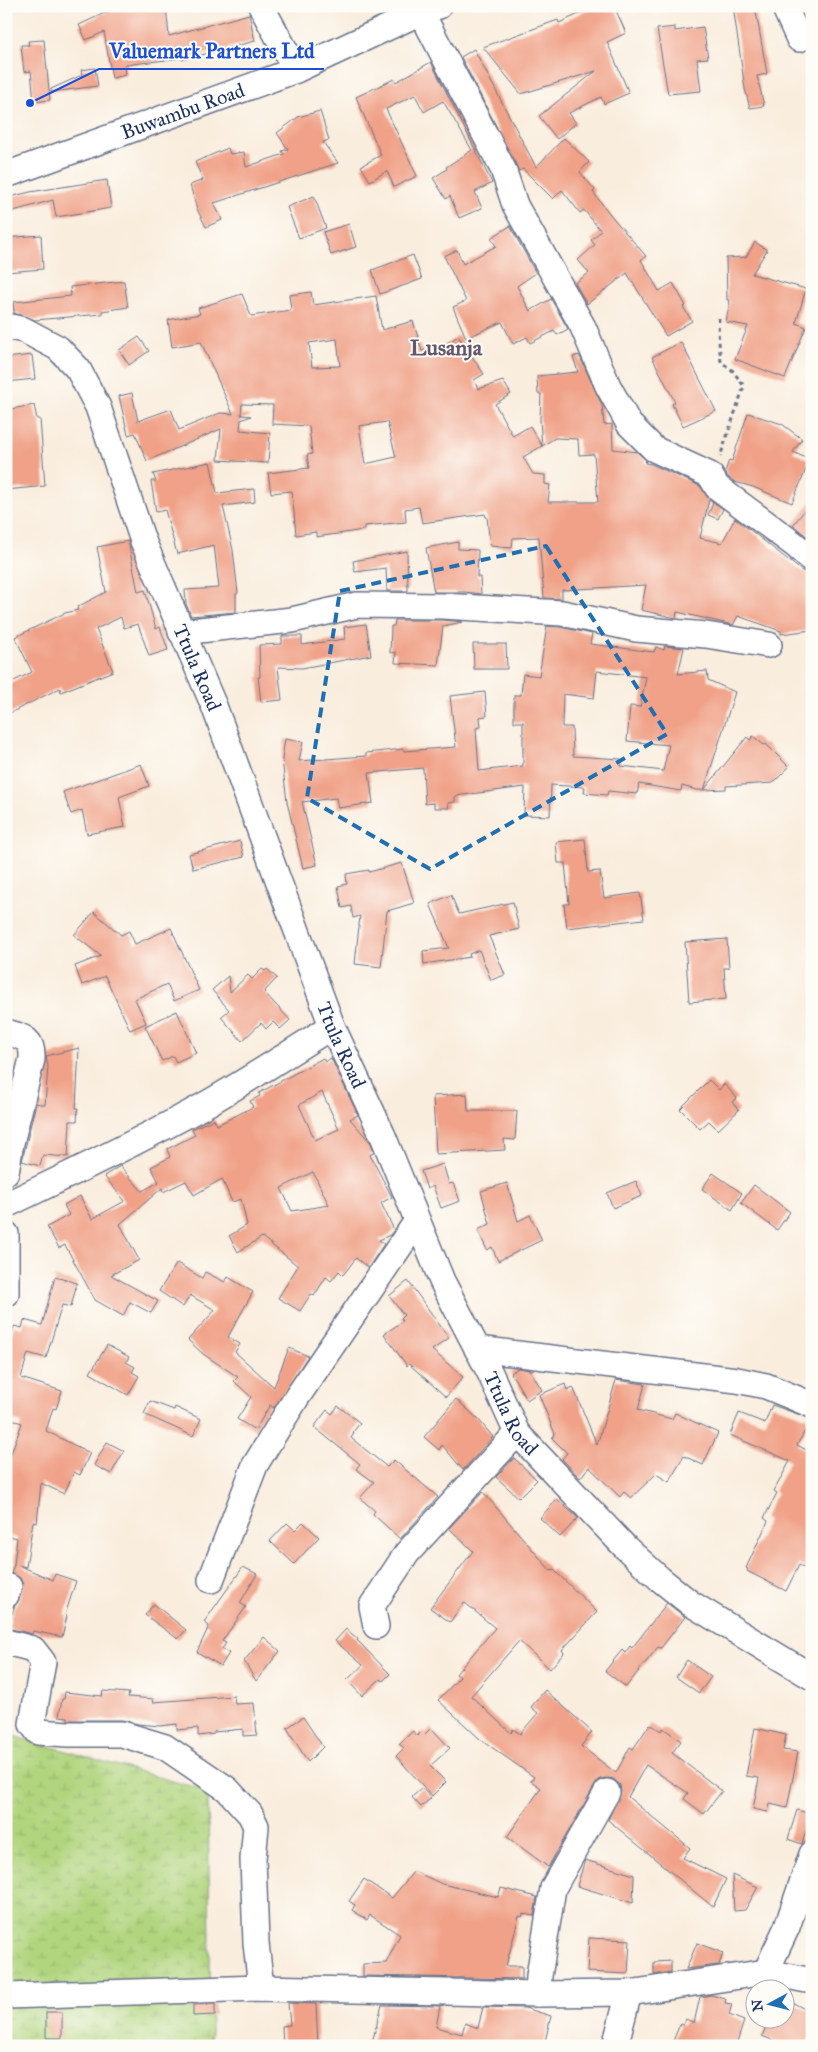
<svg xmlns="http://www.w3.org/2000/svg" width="818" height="2052" viewBox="0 0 818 2052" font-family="'IM FELL Great Primer',serif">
	<defs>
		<pattern id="wetland-marsh" width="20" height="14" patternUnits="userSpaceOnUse" patternTransform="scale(1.25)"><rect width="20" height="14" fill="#b1d57e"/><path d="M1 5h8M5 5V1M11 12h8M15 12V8" fill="none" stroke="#98b76f"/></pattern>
	</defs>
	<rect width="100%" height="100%" fill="#fdfcf7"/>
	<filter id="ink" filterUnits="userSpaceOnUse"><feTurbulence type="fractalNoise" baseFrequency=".02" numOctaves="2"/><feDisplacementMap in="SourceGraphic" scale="10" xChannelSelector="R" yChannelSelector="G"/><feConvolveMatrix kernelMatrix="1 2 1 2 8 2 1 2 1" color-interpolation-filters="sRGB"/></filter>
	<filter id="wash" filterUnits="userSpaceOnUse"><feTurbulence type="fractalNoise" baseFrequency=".0096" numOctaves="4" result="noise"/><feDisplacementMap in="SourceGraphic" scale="20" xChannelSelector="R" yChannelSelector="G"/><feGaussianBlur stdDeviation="1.12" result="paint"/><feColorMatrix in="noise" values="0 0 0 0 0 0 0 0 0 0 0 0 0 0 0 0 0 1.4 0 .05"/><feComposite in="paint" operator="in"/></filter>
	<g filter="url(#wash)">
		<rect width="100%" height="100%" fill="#f9eddd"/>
		<path fill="url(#wetland-marsh)" stroke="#66826e" d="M6,1734L208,1791L211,2034L209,2046H6Z"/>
		<g id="blocks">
			<path fill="#f0a187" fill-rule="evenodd" d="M148,6H166L169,36L249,14L255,41L182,60V58L125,65L126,75L112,78L104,32L86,40L79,25L111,10Z
				M597,6H614L626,33L607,42L629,93L604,104L601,97L569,113L576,123L557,139L539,116L596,71L521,94L483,47L558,20L559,23Z
				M733,6H755L767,74L757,76L764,106L750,108L745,89Z
				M675,27V31L703,27L708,58L697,59L701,91L668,94L657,29Z
				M44,40L50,100L34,102L31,71L24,72L21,45H29L28,41Z
				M474,49L536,167L564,138L589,162L580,172L595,190L593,192L613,218L646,256L641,260L659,291L673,283L686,306L683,307L692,321L666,336L627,273L587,304L575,283L589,273L578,260L595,245L591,240L601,231L584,210L580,213L562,190L553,199L523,169L519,171L461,57Z
				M431,62L492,183L475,192L482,208L459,218L450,196L446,199L433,178L447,169L446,167L472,150L443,101L424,112L415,95L386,109L417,176L394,187L387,171L370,181L361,166L381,155L356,97L394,79L396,82Z
				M95,68L98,86L51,92V89L82,75L81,70Z
				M320,111L329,140L323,142L338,163L214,203L222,220L206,227L197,209L190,185L203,180L195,162L228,148L230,154L244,152L246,167L284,154L282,151L288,149L277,133L298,117Z
				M107,180L111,208L56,217L53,200L6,213V198L30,192Z
				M314,196L326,228L299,238L287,207Z
				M349,224L356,247L331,255L323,232Z
				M510,226L536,273L517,286L530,311L551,299L568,329L557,335L554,331L530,343L527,337L513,344L502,322L466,338L453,307L466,301L444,256L457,250L463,264L496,246L491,238Z
				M41,235L43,269L6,272V238Z
				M755,242L767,250L752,274L806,289L796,323L806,327L785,378L735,359L748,326L726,322L730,300H727L726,258L746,257Z
				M413,255L422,279L380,294L372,270Z
				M124,281L128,307L102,311V314L35,320L14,313L13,302L71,296L70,287Z
				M311,292L313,305L376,296L382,330L413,321L422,351L425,350L428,356L458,336L484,374L474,380L478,389L503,381L511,394L495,404L513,436L530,426L542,446L523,457L533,474L545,475V484L550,485L548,502H598L594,454L579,455L578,439L555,438L542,446L540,420L541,394H538L537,376L578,372L573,357L579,355L602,405L604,425L612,424L613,449L637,452L646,460L645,463L651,464L700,486L708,498L723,509L718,519L708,515L713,503L709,500L700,538L722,543L735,518L802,571L812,574V630L781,634V631L738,616L733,625L677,612L676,618L641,610L646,585L562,590V599L544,598L539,537L513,538L512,548L490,546L487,517H486L485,514L422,523L419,507L405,509L406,522L364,526V530L337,534L316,537V532L296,535L292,491L271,493L268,473L309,468L307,455L312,454L309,426L272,424L273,405L242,404L241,415L251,416L241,420L240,430L270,433L268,463L218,460L221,429L147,461L135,433L128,435L119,396L132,393L138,421L171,409L179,430L220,413L233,414L201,342L172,347L168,320L200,314L198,308L242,294L251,316L291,310L289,295ZM337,339L340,366L312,367L309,343ZM387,422L396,457L365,464L359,426Z
				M139,337L149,351L129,365L119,350Z
				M681,342L716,411L683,426L672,404L675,402L652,357Z
				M32,355L35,379L6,382V358Z
				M34,405L37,419H40L45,486L6,490V412L11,411V409Z
				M748,413L782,424L802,439L793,452L810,460L792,503L753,487L735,482L728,477L725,472L729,460L732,461Z
				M210,462L217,493L254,489L255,502L223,506L233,550L238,593L236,594V612L191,616L186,604L185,590L219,588L214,545L177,554L165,510L156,512L151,481H156L153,474Z
				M812,501V541L793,525Z
				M128,541L138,592L145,590L156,629L160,627L168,650L149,656L138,624L124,628L121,617L96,629L113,671L61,692L60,688L6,715V685L32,672L15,637L65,613L78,610L77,607L106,592L97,547Z
				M458,542V549L478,550L477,577H480L481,594L465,592H434L426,548Z
				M407,551L408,591H387L386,568L355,572L353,561Z
				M395,620H442L463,622L443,626L438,665L395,663L396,652L390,653L391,626H394Z
				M366,624L371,655L302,668L278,667L282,700L261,702L258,677H260L259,645L282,644V636H302V645L345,639L344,627Z
				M547,626L560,627L592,634L590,644L654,652L656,647L664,650L665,646L684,648L678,674L707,671L708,680L735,692L704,790H697L682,786L681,791L639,784L637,794L608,791L607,795L584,793L585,787L551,785L550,816L524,815L525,787L455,796V802L448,803L449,808H434V803L425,804L423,768L369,773L373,803L338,808L336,798L302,802L317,865L303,868L287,802L282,759L285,739L303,742L299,761L366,756V753L403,749L404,751L456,747L450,696L485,692L487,716L480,717L481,727L476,728L479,771L523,766V722H514V695H521L523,674L539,676ZM597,671L646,677L640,707L630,706L627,741L669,745L663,771L621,766V759L573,756L572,727H562L563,694L594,698Z
				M473,644H506L507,669H474Z
				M753,736L764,745L766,744L789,767L773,783L726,786V789L704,790L747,737L750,740Z
				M141,764L149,786L119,797L125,827L87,834L82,810L71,814L63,792Z
				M585,839L588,872L600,871L604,898L640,893L644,919L567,928L564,904H569L565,863H558L556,842Z
				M240,841L244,857L193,869L189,854Z
				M402,863L414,903L387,911L381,967L355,964L360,916L353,918L351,906L342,908L338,886L347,884L346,874L369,870V872Z
				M451,895L459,914L513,902L519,929L489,936L505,975L491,980L479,950L469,954L470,957L424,964L423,951L449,948L430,904Z
				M94,912L121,935L129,931L135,944L171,928L199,990L174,1001L167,984L135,999L146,1023L130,1030L105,976L82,985L75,966L101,956L74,935Z
				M727,939L729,968H724L726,999L689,1002L685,942Z
				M262,969L265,971L267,969L277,978L264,992L290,1020L280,1029L273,1022L266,1029L261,1023L242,1041L221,1017L229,1010L212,990L228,976L230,992L248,975L252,979Z
				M177,1011L196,1053L176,1062L173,1056L162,1061L145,1026Z
				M79,1048L76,1108H78L77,1121H70L68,1157L43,1155L40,1166L22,1161L36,1103L45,1105L48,1066L46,1056Z
				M323,1058L325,1062L331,1058L358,1115L350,1119L371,1143L374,1152L370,1155L392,1197L381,1203L394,1230L390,1235L379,1240L384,1244L368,1268L356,1258L343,1275L339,1271L331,1281L326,1277L314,1296L311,1294L300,1311L278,1298L298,1266L262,1237L238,1252L229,1236L247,1225L241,1199L232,1202L222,1179L194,1195L186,1181L163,1192L162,1188L120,1224L139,1260L111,1275L158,1301L151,1313L130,1302L123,1316L95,1300L65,1245L59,1248L47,1227L69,1215L64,1205L80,1196L92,1219L125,1201L104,1176L120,1166L142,1191L159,1182L151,1167L170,1157L167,1149L195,1135L192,1129L214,1119L217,1125L253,1107L250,1101L260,1096L259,1093ZM322,1092L339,1129L315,1140L299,1105ZM313,1172L329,1205L292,1211L281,1188Z
				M709,1080L719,1090L724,1084L737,1098L732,1102L739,1110L718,1130L709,1121L700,1129L680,1109Z
				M467,1094L468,1111H517L515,1140L504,1139L505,1150L436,1154L433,1096Z
				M443,1164L449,1184L453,1183L460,1201L441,1208L433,1186L427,1189L421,1171Z
				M713,1173L742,1193L732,1210L702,1189Z
				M636,1181L642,1196L613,1208L607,1193Z
				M507,1183L518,1221L530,1215L542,1240L498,1261L492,1247L487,1250L478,1230L490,1224L481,1191Z
				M754,1185L790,1212L777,1230L741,1203Z
				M177,1263L202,1278L205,1272L225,1282L228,1277L253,1292L228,1337L240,1344L235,1352L274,1387L289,1348L308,1356L274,1408L270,1405L255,1430L237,1419L251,1397L234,1381L238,1377L203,1354L188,1340L215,1310L190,1295L183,1307L159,1291Z
				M55,1277L77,1283L71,1307L62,1305L46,1358L28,1353L21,1378L62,1391L56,1409L53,1408L46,1431L90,1453L80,1475L74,1472L64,1494L41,1483L37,1523L33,1522L26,1567L18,1565L53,1580L55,1574L76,1581L65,1615L67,1616L62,1637L33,1631L32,1634L8,1628L14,1607L19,1600L23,1585L20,1578L11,1573L14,1565L17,1538L6,1535V1458L9,1459L22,1423L6,1418V1364L10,1352L7,1351L14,1326L22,1328L24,1320L42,1325Z
				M408,1281L449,1338L432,1350L463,1377L446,1397L409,1364L407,1366L384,1334L403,1321L401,1318L404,1315L389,1296Z
				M107,1345L129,1357L126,1362L135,1367L132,1372L139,1376L128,1395L90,1373Z
				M518,1368L530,1370L542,1390L527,1400L511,1373Z
				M616,1380L645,1384L638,1410L672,1419L675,1413L718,1433L703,1465L684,1456L669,1482L656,1474L631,1498L624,1492L620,1497L589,1467L580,1478L562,1459L567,1453L552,1438L555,1434L539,1395L565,1384L567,1390L573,1387L597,1445Z
				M456,1399L478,1419L493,1437L463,1470L442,1445L439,1450L424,1437Z
				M150,1401L174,1410L175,1407L201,1419L193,1436L144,1414Z
				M772,1405L812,1419L797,1445L812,1453V1571L799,1565L786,1591L747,1571L748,1569L746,1568L768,1521L764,1518L777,1493L774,1491L790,1461L730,1435L739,1413L765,1423Z
				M338,1406L360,1423L353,1432L354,1433L351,1438L387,1467L394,1460L438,1497L400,1539L373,1514L375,1511L360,1498L374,1482L356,1469L360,1464L314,1427L327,1410L332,1414Z
				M107,1442L124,1451L111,1474L94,1465Z
				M514,1458L537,1480L519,1498L496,1477Z
				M483,1492L551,1571L553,1569L597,1612L562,1650L564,1653L550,1669L519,1641L471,1696L511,1733L513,1729L520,1734L538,1713L531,1707L545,1690L592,1732L581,1746L616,1773L630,1747L633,1749L650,1724L661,1731L663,1728L681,1741L672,1753L722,1791L704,1814L684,1799L688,1793L646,1765L628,1797L690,1848L683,1858L726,1879L713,1907L608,1820L621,1792L620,1785L614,1779L607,1778L600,1779L595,1785L548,1867L507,1837L541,1788L531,1781L534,1777L480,1739L438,1700L460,1677L456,1674L495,1628L464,1602L450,1622L430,1608L473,1551L449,1528Z
				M557,1499L578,1518L560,1537L540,1518Z
				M303,1522L319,1537L294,1564L270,1541L287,1523L295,1530Z
				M243,1567L257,1574L240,1603L246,1607L222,1641L226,1643L222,1649L229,1653L221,1666L197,1652L209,1626L204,1622Z
				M667,1603L685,1617L661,1648L658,1647L626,1687L605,1671L622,1650L625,1653L630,1646L632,1648Z
				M154,1604L186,1630L178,1639L145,1615Z
				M346,1629L358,1639L357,1640L390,1674L383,1681L380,1679L362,1696L347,1680L363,1665L335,1641Z
				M264,1637L280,1651L256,1681L244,1661Z
				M687,1660L711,1677L699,1693L676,1677Z
				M103,1691L129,1693L128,1697L154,1699L153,1702L234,1696L235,1704L254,1703L257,1735L243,1736V1729L214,1732V1734L198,1736V1728L177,1730V1724L160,1726L138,1724L122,1720H68V1717L59,1716L62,1699H64L65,1692L102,1696Z
				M303,1717L323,1747L308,1762L287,1728Z
				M431,1728L450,1748L430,1766L446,1782L432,1796L396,1756L404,1748L399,1744L413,1731L417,1736L422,1731L425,1734Z
				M755,1728L786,1735L783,1750L798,1752L787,1808L770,1804L768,1812L753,1809L759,1778L746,1776Z
				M422,1788L431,1798L421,1807L412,1797Z
				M797,1810L811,1814L802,1844L788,1839Z
				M585,1860L634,1875L633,1903L577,1886Z
				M414,1871L442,1884L498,1897L501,1888L537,1897L534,1916L523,1914L522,1917L519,1916L506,1966H522V1979L363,1976V1964L386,1963L400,1935L370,1915L367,1920L352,1910L355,1905L349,1901L364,1879L392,1898Z
				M732,1875L758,1887L745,1910L734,1911Z
				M589,1938L630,1940L628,1974L587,1972Z
				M697,1943L723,1953L719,1965L686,1969Z
				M671,1961V1972L654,1975V1962Z
				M711,1995L726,1999L725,2003L732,2004L729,2015L744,2021L736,2046H671L680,2024L683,2025L686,2019L694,2023L700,1997Z
				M786,1999L812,2013V2033L805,2046H778L780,2043L762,2036L769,2020H786Z
				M288,2003L316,2004L318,2046H283L282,2026L290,2025Z
				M215,2004V2015L193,2016V2005Z
				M382,2005L440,2006L436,2027L462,2034L465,2023L478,2028L483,2007L525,2008L551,2016L544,2046H371Z
				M46,2012H62V2038H46Z"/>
		</g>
	</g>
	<g filter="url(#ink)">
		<use href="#blocks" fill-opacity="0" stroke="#69728a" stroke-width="1"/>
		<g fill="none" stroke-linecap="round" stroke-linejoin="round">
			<g stroke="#69728a" stroke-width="28">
				<g id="minor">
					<path d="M261,6L296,70"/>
					<path d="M784,6L799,39"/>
					<path d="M421,12L503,169L515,205L583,327L608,386L629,424L654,449L710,475L717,487L795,545L812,560"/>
					<path id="s1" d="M6,175L296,70L421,12L439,6"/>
					<path id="s2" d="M6,326L24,330L58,348L78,369L98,407L143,541L214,706L332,1026L383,1136L442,1281L490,1373L517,1433L626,1548L660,1579L690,1603L812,1677"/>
					<path d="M181,632L292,620L357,605L442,606L562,613L636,629L706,635L769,645"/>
					<path d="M6,1032C24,1037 33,1039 32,1059L11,1143L6,1172"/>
					<path d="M6,1205C72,1173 139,1142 203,1106C247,1081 290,1053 332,1026"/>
					<path d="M6,1234V1294"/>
					<path d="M477,1349L737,1380L766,1386L812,1405"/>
					<path d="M211,1580L255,1465L297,1397L417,1221"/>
					<path d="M6,1595L9,1587"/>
					<path d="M376,1626L372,1606L407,1553L517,1433"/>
					<path d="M6,1642L33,1649L43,1662L32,1724L38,1732L68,1734H122L165,1747L227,1789L250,1814L256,1826L253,1859L256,1943L261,1988"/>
					<path d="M766,1972L787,1927L812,1854"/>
					<path d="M538,1994L539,1976L553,1888L607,1792"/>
					<path d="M6,1996L261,1988L538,1994L629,1993L766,1972L812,1981"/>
					<path d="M615,2046L629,1993"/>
				</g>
			</g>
			<path stroke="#69728a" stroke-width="3" stroke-dasharray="4 4" stroke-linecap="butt" d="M719,318L718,332L721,362L732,370L744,386L720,457"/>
			<use href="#minor" stroke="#fff" stroke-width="25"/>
		</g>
	</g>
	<path fill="none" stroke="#1f6fb2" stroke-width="4" stroke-dasharray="10 6" stroke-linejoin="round" d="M546,546L667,734L430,869L307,798L340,591Z"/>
	<g text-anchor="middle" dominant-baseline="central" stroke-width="4" stroke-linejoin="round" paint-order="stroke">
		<g font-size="20" fill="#1b2f5e" stroke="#fdfcf7">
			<text stroke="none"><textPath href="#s1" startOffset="188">Buwambu Road</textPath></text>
			<text stroke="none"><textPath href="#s2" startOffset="408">Ttula Road</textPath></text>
			<text stroke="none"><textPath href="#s2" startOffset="812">Ttula Road</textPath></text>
			<text stroke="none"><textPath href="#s2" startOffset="1218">Ttula Road</textPath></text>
		</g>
		<g font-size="22" font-weight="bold" fill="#66576c" stroke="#fdfcf7">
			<text x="446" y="347">Lusanja</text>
		</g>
	</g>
	<path fill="none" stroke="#1d4ed8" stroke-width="2" d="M30 103L99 69H324"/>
	<circle fill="#1d4ed8" stroke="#fdfcf7" stroke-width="2" cx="30" cy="103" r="5"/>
	<g font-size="21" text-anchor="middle" font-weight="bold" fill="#1d4ed8" stroke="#fdfcf7" stroke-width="4" stroke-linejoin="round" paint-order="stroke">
		<text x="212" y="58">Valuemark Partners Ltd</text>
	</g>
	<rect width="818" height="2052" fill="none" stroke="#fdfcf7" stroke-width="25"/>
	<g transform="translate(770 2004) rotate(263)"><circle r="24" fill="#fdfcf7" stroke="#a3aaba"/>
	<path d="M0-4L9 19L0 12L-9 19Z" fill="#1f6fb2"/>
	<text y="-8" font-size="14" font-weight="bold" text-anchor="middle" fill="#1b2f5e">N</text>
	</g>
</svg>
